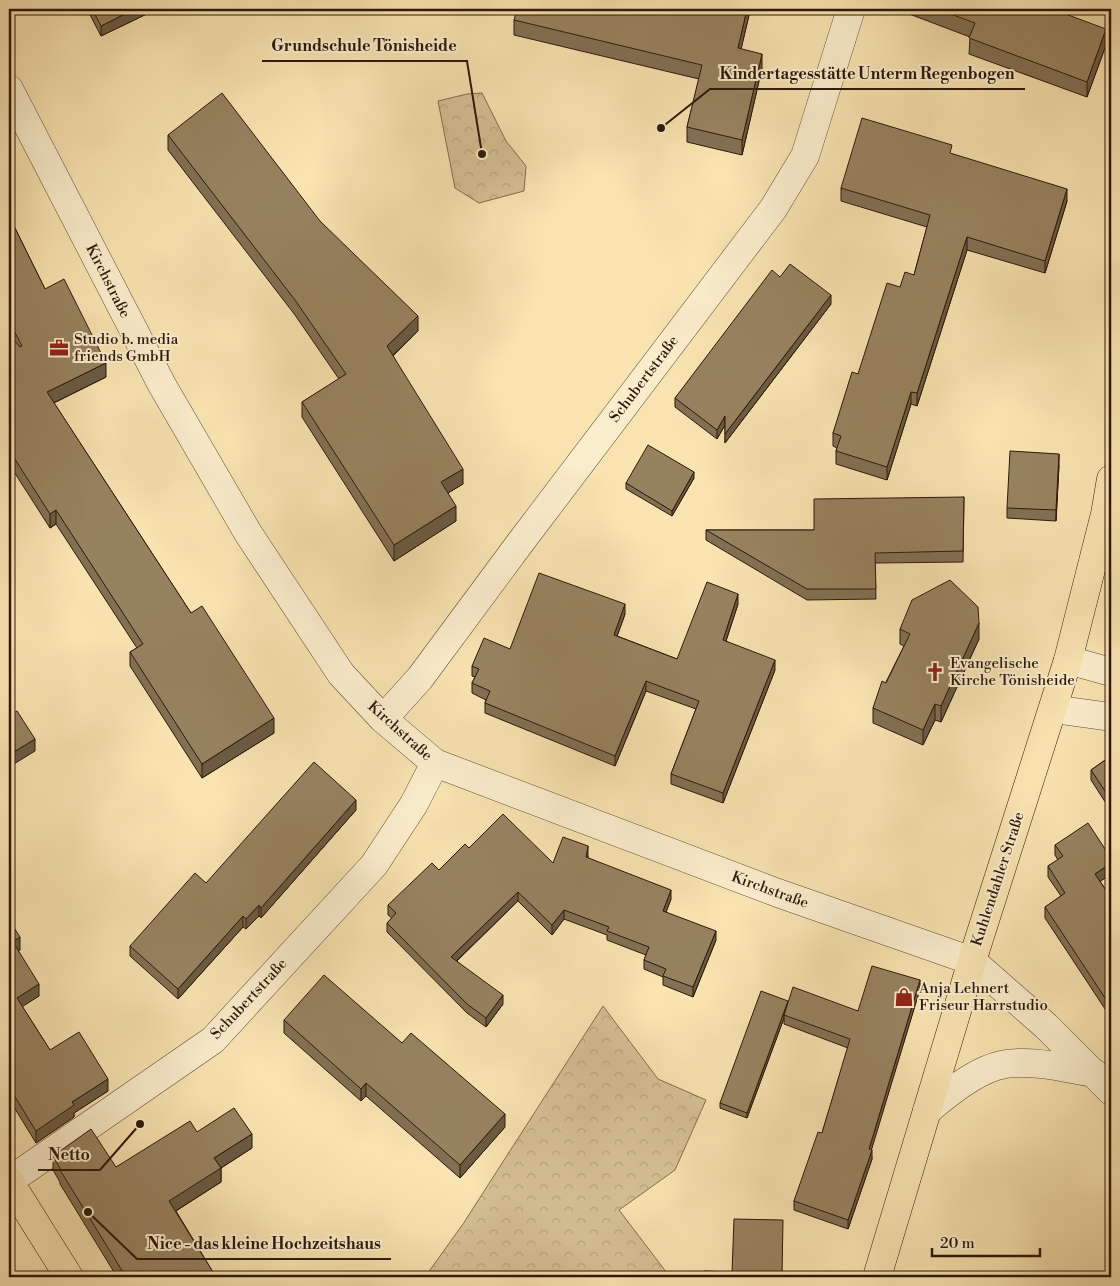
<svg xmlns="http://www.w3.org/2000/svg" width="1120" height="1286" viewBox="0 0 1120 1286" font-family="'Libre Bodoni',serif">
	<defs>
		<pattern id="forest-crowns" width="20" height="18" patternUnits="userSpaceOnUse" patternTransform="scale(1.25)"><rect width="20" height="18" fill="#d5c094"/><path d="M2 6a3 3 0 1 1 6 0M12 15a3 3 0 1 1 6 0" fill="none" stroke="#b7a47e"/></pattern>
	</defs>
	<rect width="100%" height="100%" fill="#f8e3b1"/>
	<filter id="stains"><feTurbulence type="fractalNoise" baseFrequency=".004" numOctaves="4"/><feColorMatrix values="0 0 0 0 .2 0 0 0 0 .09 0 0 0 0 .02 0 0 0 .5 -.17"/></filter>
	<radialGradient id="worn" r=".72"><stop offset=".6" stop-color="#630" stop-opacity="0"/><stop offset="1" stop-color="#630" stop-opacity=".3"/></radialGradient>
	<path fill="url(#forest-crowns)" stroke="#816c4e" d="M482,93L506,141L526,166L524,191L479,203L455,188L438,101L467,94Z
		M603,1006L658,1079L706,1100L675,1170L619,1210L670,1277H425L463,1224Z"/>
	<g fill="none" stroke-linecap="round" stroke-linejoin="round">
		<g stroke="#604b33" stroke-width="29">
			<path id="minor" d="M9,89L162,385L248,533L341,674L383,719L435,763L775,892L972,961L1046,1026L1111,1091
				M1068,660L1111,672
				M1053,709L1111,717
				M383,719L420,678L520,543L773,209L805,156L851,9
				M927,1111C947,1094 978,1068 1006,1064C1035,1060 1065,1068 1094,1073
				M9,1181L213,1040L374,865L414,804L435,763"/>
		</g>
		<g stroke="#2d1809" stroke-width="29">
			<path id="major" d="M9,1181L69,1277
				M877,1277L972,961L1068,660L1105,514L1111,479"/>
		</g>
		<use href="#minor" stroke="#faedcc" stroke-width="28"/>
		<use href="#major" stroke="#f8e3b1" stroke-width="28"/>
	</g>
	<path fill="#827053" stroke="#2d1809" d="M87,9H155V10L101,36Z
		M749,9V15L741,49L762,68L742,155L687,142V127L699,79L514,35V20Z
		M896,9H1052L1106,45L1087,97L969,54L970,37Z
		M168,135L320,221L418,331L393,356L463,484L448,493L456,521L394,561L302,417V402L339,379L295,315L168,150Z
		M952,154L1067,201L1045,273L967,250L917,406L911,404L887,480L836,464V451L837,448L833,446V433L858,374L900,287L914,275L927,227L841,201V188Z
		M9,216L45,289L106,377L54,403L191,613L274,733L202,778L130,666V652L137,648L56,524L50,528L9,464Z
		M780,277L831,304L725,443V425L717,439L675,407V398Z
		M1059,465L1056,521L1007,518V508Z
		M694,478L672,516L626,489V483Z
		M964,497L963,562L875,563L876,599L807,600L706,540V530H814Z
		M738,604L726,641L775,670L723,803L671,784V774L696,709L646,691L615,766L485,713V703L486,700L472,693V683L475,677L472,676V666L510,649L625,614L617,636L677,659Z
		M900,629L979,639L941,722L935,720L923,745L873,723V708L904,646L900,644Z
		M1111,756V811L1091,780V770Z
		M356,810L261,918L259,916L246,929L243,927L178,999L130,956V946Z
		M1055,845L1111,858V874L1100,881L1111,898V1018L1045,918V907L1061,896L1048,877V866L1058,860L1055,855Z
		M588,856V858L671,899L666,912L716,940L693,997L663,985V977L644,969V960L646,955L607,940V935L564,919L552,935L518,901L457,961L503,1004L486,1027L467,1013L387,932V923L392,918L388,915V905L439,870L553,863Z
		M9,920L20,950L18,951L39,996L22,1006L50,1050L108,1091L74,1113V1117L36,1143L9,1099Z
		M920,989L871,1150L872,1159L848,1229L794,1210V1201L822,1133L848,1048L784,1024V1018L747,1118L720,1108V1103L788,1001L858,1011Z
		M284,1020L402,1043L505,1127L460,1178L366,1096L361,1101L284,1033Z
		M252,1148L221,1168V1182L176,1211L216,1277H117L60,1184V1182L53,1170V1156L116,1167Z"/>
	<path fill="#6a5b43" stroke="#2d1809" d="M135,9H155V10L101,36V26Z
		M747,9H749V15L738,62V48Z
		M1106,29V45L1087,97V82Z
		M762,54V68L742,155V140Z
		M1067,189V201L1045,273V261Z
		M967,237V250L917,406V393Z
		M831,295V304L725,443V434Z
		M418,316V331L387,361V346Z
		M106,363V377L47,406V392Z
		M911,392V404L887,480V467Z
		M725,416V425L717,439V430Z
		M1059,454V465L1056,521V510Z
		M463,469V484L441,497V482Z
		M694,472V478L672,516V511Z
		M456,506V521L394,561V545Z
		M56,510V524L50,528V514Z
		M738,594V604L723,650V640Z
		M625,604V614L614,645V635Z
		M979,623V639L941,722V706Z
		M775,660V670L723,803V793Z
		M646,681V691L615,766V756Z
		M935,704V720L923,745V730Z
		M274,718V733L202,778V764Z
		M35,739V751L9,767V755Z
		M356,800V810L261,918V908Z
		M588,846V856L586,866V857Z
		M1111,863V874L1095,885V874Z
		M671,890V899L663,920V911Z
		M518,892V901L451,966V957Z
		M259,905V916L246,929V919Z
		M564,910V919L552,935V925Z
		M243,916V927L178,999V989Z
		M716,931V940L693,997V987Z
		M20,937V950L13,955V942Z
		M920,980V989L869,1158V1149Z
		M39,984V996L17,1010V998Z
		M503,995V1004L486,1027V1018Z
		M788,1001L784,1016V1015V1018L747,1118V1113Z
		M108,1079V1091L74,1113V1117L36,1143V1131L72,1102Z
		M366,1083V1096L361,1101V1089Z
		M505,1114V1127L460,1178V1165Z
		M252,1134V1148L221,1168V1182L169,1215V1201L214,1158Z
		M872,1150V1159L848,1229V1220Z"/>
	<path fill="#978260" stroke="#2d1809" d="M92,9H135L101,26Z
		M517,9H747L738,48L762,54L742,140L687,127L702,65L514,20Z
		M937,9H1052L1106,29L1087,82L969,38L975,23Z
		M222,93L320,221L418,316L387,346L463,469L441,482L456,506L394,545L302,402L346,374L295,300L168,135Z
		M862,118L952,145L950,153L1067,189L1045,261L967,237L917,393L911,392L887,467L836,451L841,436L833,433L852,372L858,374L887,283L900,287L905,272L914,275L930,215L841,188Z
		M9,216L45,289L64,279L106,363L47,392L191,613L202,606L274,718L202,764L130,652L143,644L56,510L50,514L9,450V334L20,347L22,346L9,321Z
		M790,264L831,295L725,434V416L717,430L675,398L772,270L780,277Z
		M648,445L694,472L672,511L626,483Z
		M1010,451L1059,454L1056,510L1007,508Z
		M964,497L963,551L875,553L876,589H807L706,530H814V499Z
		M539,573L625,604L614,635L677,659L707,582L738,594L723,640L775,660L723,793L671,774L699,701L646,681L615,756L485,703L490,691L472,683L479,669L472,666L484,638L510,649Z
		M950,580L978,607L979,623L941,706L935,704L923,730L873,708L882,681L886,683L910,634L900,629L912,600Z
		M17,711L35,739L9,755V716Z
		M1111,756V800L1091,770Z
		M314,762L356,800L261,908L259,905L246,919L243,916L178,989L130,946L195,873L206,883Z
		M503,814L553,863L563,837L588,846L586,857L671,890L663,911L716,931L693,987L663,976L666,969L644,960L649,947L607,931L609,927L564,910L552,925L518,892L451,957L503,995L486,1018L467,1004L387,923L396,913L388,905L432,863L439,870L465,844L469,848Z
		M1088,823L1111,858V863L1095,874L1111,898V1007L1045,907L1065,893L1048,866L1063,856L1055,845Z
		M9,920L20,937L13,942L39,984L17,998L50,1050L79,1032L108,1079L72,1102L74,1105L36,1131L9,1087Z
		M872,966L920,980L869,1149L872,1150L848,1220L794,1201L818,1132L822,1133L850,1039L784,1015L793,987L858,1011Z
		M324,975L402,1043L411,1033L505,1114L460,1165L366,1083L361,1089L284,1020Z
		M761,991L788,1001L747,1113L720,1103Z
		M234,1108L252,1134L214,1158L221,1168L169,1201L216,1277H126L60,1170H61L53,1156L91,1129L116,1167L190,1121L197,1132Z
		M734,1219L783,1220L782,1277H704V1271L732,1272Z"/>
	<defs>
		<g id="office-bare" transform="scale(1.5)"><path d="M-6-3h4V-5.5h4V-3h4V5H-6ZM-1-4.5V-3h2v-1.5ZM-6 0V1H6V0Z" fill="#8f2418" stroke="#faedcc" stroke-width="2.5" paint-order="stroke"/></g>
		<g id="church-bare" transform="scale(1.5)"><path d="M-1.2-6h2.4v3.5h3.3v2.4h-3.3V6h-2.4V-.1h-3.3v-2.4h3.3Z" fill="#8f2418" stroke="#faedcc" stroke-width="2.5" paint-order="stroke"/></g>
		<g id="shop-bare" transform="scale(1.5)"><path d="M-5-2.5h2.3a2.7 3.5 0 0 1 5.4 0H5L5.5 6h-11ZM-1.5-2.5h3a1.5 2.3 0 0 0-3 0Z" fill="#8f2418" stroke="#faedcc" stroke-width="2.5" paint-order="stroke"/></g>
	</defs>
	<g fill-rule="evenodd">
		<use href="#office-bare" x="59" y="348"/>
		<use href="#church-bare" x="935" y="672"/>
		<use href="#shop-bare" x="904" y="997"/>
	</g>
	<g text-anchor="middle" dominant-baseline="central" stroke-width="4" stroke-linejoin="round" paint-order="stroke">
		<g font-size="15" fill="#2d1809" stroke="#faedcc">
			<text transform="translate(108 281) rotate(63)">Kirchstraße</text>
			<text transform="translate(644 379) rotate(-53)">Schubertstraße</text>
			<text transform="translate(400 731) rotate(42)">Kirchstraße</text>
			<text transform="translate(998 879) rotate(-72)">Kuhlendahler Straße</text>
			<text transform="translate(770 890) rotate(20)">Kirchstraße</text>
			<text transform="translate(249 999) rotate(-47)">Schubertstraße</text>
		</g>
		<g font-size="15" fill="#2d1809" stroke="#faedcc" text-anchor="start">
			<text x="74" y="339">Studio b. media<tspan x="74" dy="17">friends GmbH</tspan></text>
			<text x="950" y="663">Evangelische<tspan x="950" dy="17">Kirche Tönisheide</tspan></text>
			<text x="919" y="988">Anja Lehnert<tspan x="919" dy="17">Friseur Harrstudio</tspan></text>
		</g>
	</g>
	<path fill="none" stroke="#2d1809" stroke-width="2" d="M482 154L467 61H262M661 128L710 89H1025M140 1124L100 1170H38M88 1212L137 1259H391"/>
	<g fill="#2d1809" stroke="#faedcc" stroke-width="2">
		<circle cx="482" cy="154" r="5"/>
		<circle cx="661" cy="128" r="5"/>
		<circle cx="140" cy="1124" r="5"/>
		<circle cx="88" cy="1212" r="5"/>
	</g>
	<g font-size="16" text-anchor="middle" font-weight="bold" fill="#2d1809" stroke="#faedcc" stroke-width="4" stroke-linejoin="round" paint-order="stroke">
		<text x="364" y="51">Grundschule Tönisheide</text>
		<text x="867" y="79">Kindertagesstätte Unterm Regenbogen</text>
		<text x="69" y="1160">Netto</text>
		<text x="264" y="1249">Nice - das kleine Hochzeitshaus</text>
	</g>
	<rect width="1120" height="1286" fill="none" stroke="#f8e3b1" stroke-width="30"/>
	<rect x="10" y="10" width="1100" height="1266" fill="none" stroke="#2d1809" stroke-width="2.5"/>
	<rect x="15" y="15" width="1090" height="1256" fill="none" stroke="#2d1809"/>
	<path d="M932 1248v8h108v-8" fill="none" stroke="#2d1809" stroke-width="2.5"/>
	<text x="940" y="1248" font-size="15" fill="#2d1809" stroke="#faedcc" stroke-width="4" paint-order="stroke">20 m</text>
	<rect width="100%" height="100%" filter="url(#stains)"/>
	<rect width="100%" height="100%" fill="url(#worn)"/>
</svg>
